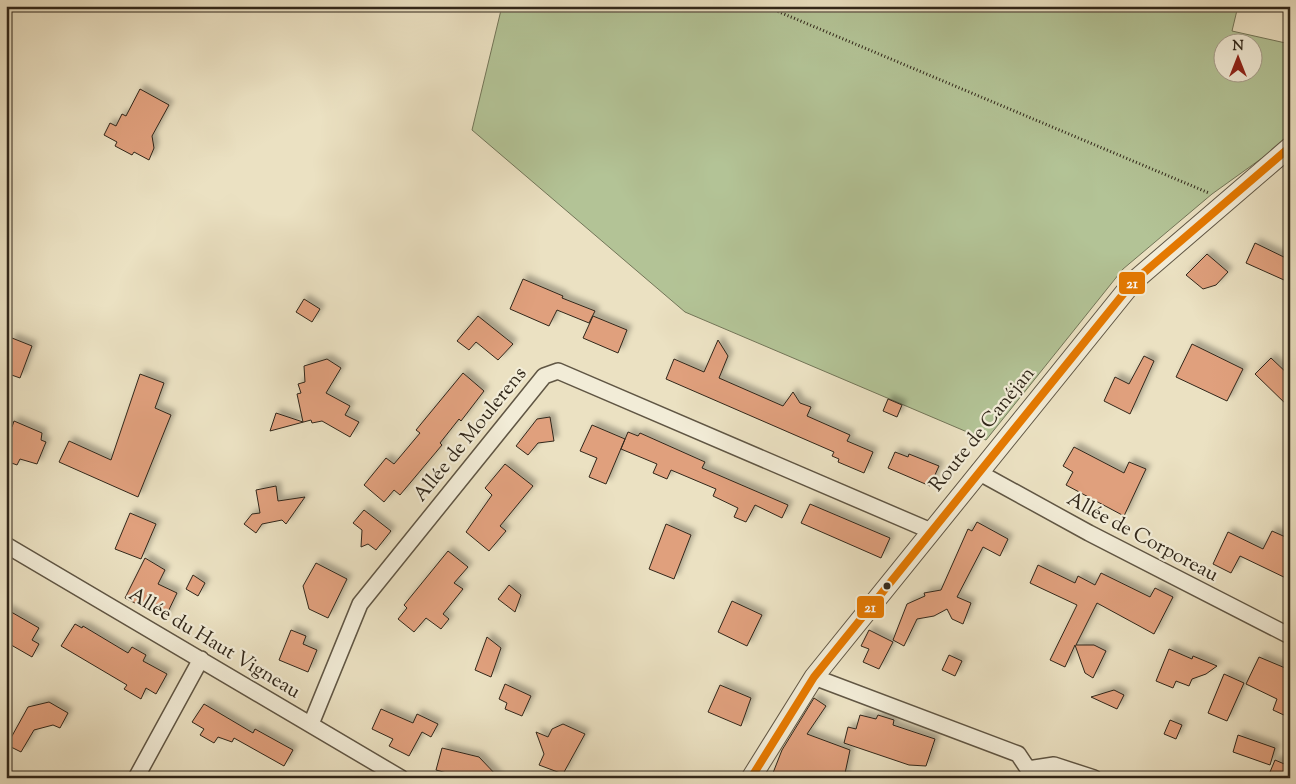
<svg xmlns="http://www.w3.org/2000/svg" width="1296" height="784" viewBox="0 0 1296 784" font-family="'Sorts Mill Goudy',serif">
	<defs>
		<filter id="shadow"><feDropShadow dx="4.5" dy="-4.5" stdDeviation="2.5" flood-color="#0004"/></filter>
	</defs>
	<rect width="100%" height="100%" fill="#ebe1c2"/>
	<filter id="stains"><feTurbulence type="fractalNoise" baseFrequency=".004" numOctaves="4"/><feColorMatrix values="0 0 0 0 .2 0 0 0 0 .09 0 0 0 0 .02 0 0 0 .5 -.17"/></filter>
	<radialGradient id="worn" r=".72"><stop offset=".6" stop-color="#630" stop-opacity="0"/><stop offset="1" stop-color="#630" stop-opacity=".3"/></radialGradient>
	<path fill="#b3c396" stroke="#727558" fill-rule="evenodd" d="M502,6H1238L1232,31L1290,44V138L1212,194L1123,269L986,440L685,312L472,130ZM1224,42H1254V72H1224Z"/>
	<path fill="#e0a07d" stroke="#31271a" filter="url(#shadow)" d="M140,89L169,105L152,136L154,148L149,160L134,152L132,155L115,146L117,142L104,135L110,123L116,126L122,114L126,116Z
		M1255,243L1290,260V268L1284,280L1246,263Z
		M1207,254L1228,272L1216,285L1203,289L1186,275Z
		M523,279L563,296L562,298L595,311L589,323L557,310L549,326L510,309Z
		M304,299L320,309L312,322L296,312Z
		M478,316L513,344L498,360L476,342L469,350L457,341Z
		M593,316L627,330L618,353L583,338Z
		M12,338L32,346L20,378L6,373V353Z
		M718,340L728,356L719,378L783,406L793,392L800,403L811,407L807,416L850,435L847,441L873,452L864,473L838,462L839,459L832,456L834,452L666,379L674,359L704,372Z
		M1192,344L1243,369L1227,401L1176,377Z
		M1144,356L1154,361L1130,414L1104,401L1115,377L1129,384Z
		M1271,358L1290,376V408L1255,374Z
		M327,359L341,368L326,393L350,406L345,415L359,422L350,437L322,421L312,423L311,420L270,431L276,413L303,422L297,394L301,393L298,384L305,382L304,366Z
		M463,373L484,391L461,421L459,419L440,443L442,445L400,495L394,490L384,502L364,485L386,458L394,464L420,433L416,430Z
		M140,374L164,383L155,408L171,415L138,497L59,462L69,441L111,460Z
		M888,399L902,405L897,417L883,411Z
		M550,417L554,441L538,443L528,455L516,446L537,419Z
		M14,421L42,433L41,440L46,442L37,464L20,459L17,465L6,461V424L12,427Z
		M592,425L625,439L606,484L589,477L597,458L580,451Z
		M628,432L638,436L640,433L705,462L702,468L788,505L782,518L755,505L746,522L734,517L738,508L713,496L716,489L671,470L667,479L653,473L657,464L621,449Z
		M1074,447L1124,473L1129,462L1146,469L1124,516L1066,485L1073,472L1063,466Z
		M895,452L908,457L909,454L939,466L930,486L888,468Z
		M505,464L533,486L500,526L506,531L489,551L466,532L492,495L485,488Z
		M276,486L278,501L305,497L286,524L282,520L262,524L256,533L244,524L252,514L260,513L256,490Z
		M810,504L890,538L881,558L801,523Z
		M364,510L391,531L376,550L368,544L361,547L362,530L353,523Z
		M130,513L156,524L141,559L115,549Z
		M977,522L1008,539L1000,556L983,547L957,597L971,603L963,624L952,619L947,609L934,616L917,619L904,646L893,640L907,604L925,596L924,593L941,590L968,529L972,531Z
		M666,524L691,535L674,579L649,569Z
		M1272,531L1290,539V580L1240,556L1231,573L1213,564L1228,532L1263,549Z
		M448,551L468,567L454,583L463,589L443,614L449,619L441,629L426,618L414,632L398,619L407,608L404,605Z
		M145,558L165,570L158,584L177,593L165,618L125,598Z
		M316,563L347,579L328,618L309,609L303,586Z
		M1038,565L1075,583L1078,576L1095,585L1101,573L1150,597L1155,588L1173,597L1154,634L1097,603L1076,645H1094L1106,651L1093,678L1085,673L1075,645L1065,667L1050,660L1077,605L1030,583Z
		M193,575L205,583L198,596L186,589Z
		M509,585L521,595L515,612L498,599Z
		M732,601L762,615L747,646L718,632Z
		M6,609L39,628L32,640L39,644L32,657L6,642Z
		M75,624L82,628L83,626L128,653L132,647L146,655L143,661L167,674L156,694L146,688L141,699L124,689L127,685L61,646Z
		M291,630L306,636L303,644L317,650L308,672L279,660Z
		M869,630L893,642L879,669L863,662L869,649L861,646Z
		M487,637L501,648L491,677L475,670Z
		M1169,649L1192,659L1193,656L1217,666L1206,674L1192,679L1189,686L1176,681L1173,688L1156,681Z
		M949,655L962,661L955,676L942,670Z
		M1259,657L1290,670V706L1286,716L1273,710L1277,699L1246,684Z
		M1224,674L1244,683L1227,721L1208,713Z
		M505,684L531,696L522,716L505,709L507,703L499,699Z
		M720,685L751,698L741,726L708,712Z
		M1114,690L1124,695L1117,709L1091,697Z
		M814,698L826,706L807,734L850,750L844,778H771L782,750Z
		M49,702L68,713L60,728L53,725L34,730L21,752L7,745L28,707Z
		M204,704L253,733L255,729L293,750L284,766L234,738L232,742L218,737L214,743L200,735L204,729L192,722Z
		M381,709L413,723L417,714L438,724L431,737L422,732L409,756L389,746L393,739L372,729Z
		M860,715L876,719L878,715L894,720L893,725L935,739L926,766L909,765L844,743L848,727L856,729Z
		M1170,720L1182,725L1176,739L1164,734Z
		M563,724L585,734L563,774L539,765L544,754L536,732L548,737L552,729Z
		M1238,735L1275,748L1270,765L1233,752Z
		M442,748L479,757L499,778H465L436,770Z
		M1275,760L1289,766L1285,778L1270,772Z"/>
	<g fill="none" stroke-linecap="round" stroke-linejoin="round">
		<g stroke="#605644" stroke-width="18">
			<path id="minor" d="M978,472L1089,533L1290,636
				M6,545L401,778
				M814,677L1018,754L1028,769L1054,765L1094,778
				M311,724L360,604L544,376L558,371L931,531
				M136,778L201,659"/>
		</g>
		<g stroke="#605644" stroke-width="21">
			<path id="tertiary" d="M751,778L814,677L1133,282L1290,147"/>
		</g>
		<path stroke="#31271a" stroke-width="3" stroke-dasharray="1 2.5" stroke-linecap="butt" d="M765,6L1209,193"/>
		<use href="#minor" stroke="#f2ecd7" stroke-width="15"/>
		<use href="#tertiary" stroke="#f2ecd7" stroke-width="19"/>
		<g stroke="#f2ecd7" stroke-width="11">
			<path id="bus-1" d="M751,778L814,677L1133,282L1290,147"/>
		</g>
		<use href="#bus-1" stroke="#e57901" stroke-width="8"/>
	</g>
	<circle fill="#31271a" stroke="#f2ecd7" stroke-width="2" cx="887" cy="586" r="4.5"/>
	<g text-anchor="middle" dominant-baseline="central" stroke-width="4.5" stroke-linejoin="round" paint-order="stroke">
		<g font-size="20" fill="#31271a" stroke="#f2ecd7">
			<text transform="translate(983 430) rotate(-51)">Route de Canéjan</text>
			<text transform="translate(471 435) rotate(-51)">Allée de Moulerens</text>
			<text transform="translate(1142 538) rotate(28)">Allée de Corporeau</text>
			<text transform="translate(214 644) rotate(31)">Allée du Haut Vigneau</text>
		</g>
	</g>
	<g stroke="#f2ecd7" stroke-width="2">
		<rect x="1118" y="271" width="28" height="24" rx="5" fill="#e57901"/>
		<rect x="856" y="595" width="29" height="24" rx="5" fill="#e57901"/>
	</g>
	<g font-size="14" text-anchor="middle" font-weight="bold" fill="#fff">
		<text x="1132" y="288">21</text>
		<text x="870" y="612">21</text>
	</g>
	<rect width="1296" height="784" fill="none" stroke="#ebe1c2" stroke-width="25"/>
	<rect x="8" y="8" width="1281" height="769" fill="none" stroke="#31271a" stroke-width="2.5"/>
	<rect x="12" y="12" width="1271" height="759" fill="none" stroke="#31271a"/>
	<g transform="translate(1238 58)"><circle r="24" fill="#f2ecd7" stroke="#a59d8b"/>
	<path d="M0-4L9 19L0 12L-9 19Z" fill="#8f2418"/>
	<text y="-8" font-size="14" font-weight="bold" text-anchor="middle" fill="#31271a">N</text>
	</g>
	<rect width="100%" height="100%" filter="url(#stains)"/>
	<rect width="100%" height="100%" fill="url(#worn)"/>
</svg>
